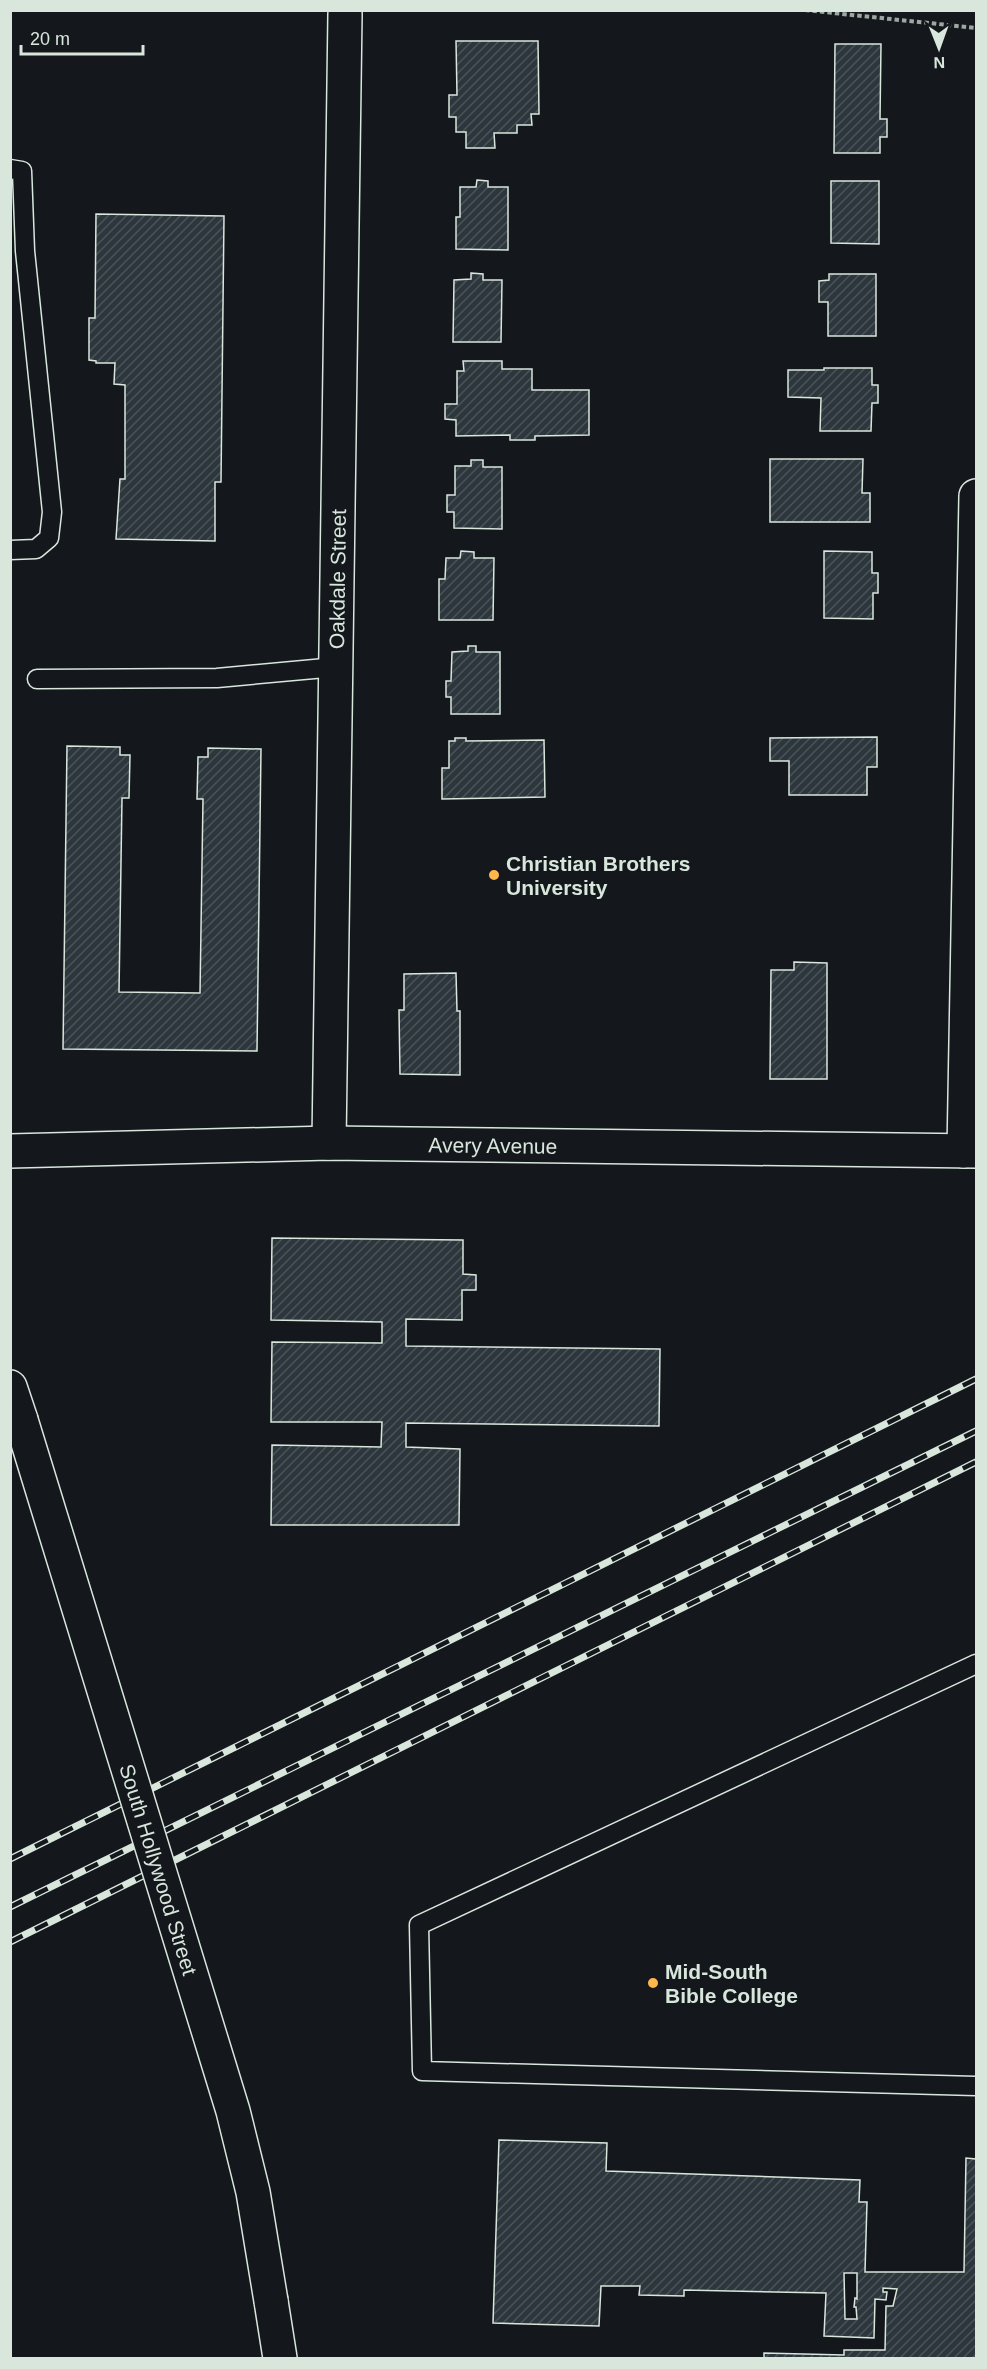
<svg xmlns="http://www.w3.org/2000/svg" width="987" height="2369" viewBox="0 0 987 2369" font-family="Helvetica,sans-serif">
	<defs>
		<pattern id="building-hatch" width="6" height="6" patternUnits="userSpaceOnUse" patternTransform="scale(1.5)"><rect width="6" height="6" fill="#2c363c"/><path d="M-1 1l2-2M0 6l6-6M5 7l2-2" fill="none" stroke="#4a5358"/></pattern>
	</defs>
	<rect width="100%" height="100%" fill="#14181c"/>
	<path fill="url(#building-hatch)" stroke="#d8e6dc" stroke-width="1.5" fill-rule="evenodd" d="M456,41H538L539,114H531L532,125H517V133H494L495,148H466V132H456V117H449V95H457Z
		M835,44H881L880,119H887V137H880V153H834Z
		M477,180L488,181V187H508V250L456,249V217H460V187H476Z
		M831,181H879V244L831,243Z
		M96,214L224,216L221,482H215V541L116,539L120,479H125V385L114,384L115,363H96V361L89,360V318H95Z
		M471,273L483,274V280H502L501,342H453L454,280L471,279Z
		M829,274H876V336H828V302H819V281L829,280Z
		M463,361H502V369H532V390H589V435L535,436V440H510V435L456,436V420L445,419V404H457V371H464Z
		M824,368H872V385H878V403H872L871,431H820L821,398L788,397V370H824Z
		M770,459H863L862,493H870V522H770Z
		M471,460H483V467H502V529L454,528V512H447V495H455V466H471Z
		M461,551L474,552V558H494L493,620H439V579H445L446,558H460Z
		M824,551L872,552V573H878V593H873V619L824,618Z
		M468,646H476V652H500V714H451V697H446V681H451L452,652L468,651Z
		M877,737V767H867V795H789V761H770V738Z
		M455,738H466V741L544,740L545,797L442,799V768H449V741H455Z
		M67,746L120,747V755H130L129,798H122L119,992L200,993L203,799H197L198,757H208V748L261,749L257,1051L63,1049Z
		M794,962L827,963V1079H770L771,970H794Z
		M456,973L457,1011H460V1075L400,1074L399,1010H404V974Z
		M272,1238L463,1240V1274L476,1275V1290H462V1320L406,1319V1346L660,1349L659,1426L406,1423V1447L460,1449L459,1525H271L272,1445L381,1447L382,1422H271L272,1342L382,1343V1322L271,1320Z
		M499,2140L607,2143L606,2171L860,2180L859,2202H867L865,2272H964L966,2158L976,2159V2358H764V2353L844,2355V2350H885L886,2306H893L897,2289L883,2288V2292H887L886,2300L875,2299L874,2338L824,2336L826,2293L684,2290V2296L639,2295L640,2286H601L599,2326L493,2323ZM844,2273H857V2299L855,2298L854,2307H856L857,2319H845Z"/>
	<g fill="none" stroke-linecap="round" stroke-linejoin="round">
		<g stroke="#d8e6dc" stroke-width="21">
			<path id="lane" d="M10,169L22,171L25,251L52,512L49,538L36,549L10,550
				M37,679L217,678L336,667
				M976,1664L419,1925L422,2071L976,2086"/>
		</g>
		<g stroke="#d8e6dc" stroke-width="36">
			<g id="street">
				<path id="s1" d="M329,1143L345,14"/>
				<path d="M964,1151L976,496"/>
			</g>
		</g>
		<g stroke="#d8e6dc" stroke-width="36">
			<g id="secondary">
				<path id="s2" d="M10,1151L329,1143L976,1151"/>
				<path d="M10,1387L21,1420"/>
				<path d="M271,2301L280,2358"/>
			</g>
		</g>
		<path stroke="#9da8a2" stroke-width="4" stroke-dasharray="4.5 3" stroke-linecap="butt" d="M805,10L976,28"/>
		<use href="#lane" stroke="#14181c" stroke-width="18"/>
		<use href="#street" stroke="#14181c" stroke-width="33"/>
		<use href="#secondary" stroke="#14181c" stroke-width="33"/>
		<g stroke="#d8e6dc" stroke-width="7">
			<path id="rail" d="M10,1859L976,1379
				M10,1907L976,1431
				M10,1942L976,1462"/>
		</g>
		<use href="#rail" stroke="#14181c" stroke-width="4.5" stroke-dasharray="14" stroke-linecap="butt"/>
		<g stroke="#d8e6dc" stroke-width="36" stroke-linecap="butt">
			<g id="secondary-bridge">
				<path id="s3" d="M21,1420L233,2111L253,2192L271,2301"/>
			</g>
		</g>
		<use href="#secondary-bridge" stroke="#14181c" stroke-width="33"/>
	</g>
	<g fill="#ffb74d" stroke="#14181c" stroke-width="2">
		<circle cx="494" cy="875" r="6"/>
		<circle cx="653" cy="1983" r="6"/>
	</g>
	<g text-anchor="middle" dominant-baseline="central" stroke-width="4.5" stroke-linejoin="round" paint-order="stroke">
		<g font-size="21" fill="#d8e6dc" stroke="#14181c">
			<text stroke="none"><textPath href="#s1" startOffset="564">Oakdale Street</textPath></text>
			<text stroke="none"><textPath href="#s2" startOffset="483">Avery Avenue</textPath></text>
			<text stroke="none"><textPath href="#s3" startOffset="470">South Hollywood Street</textPath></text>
		</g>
		<g font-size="21" font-weight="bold" fill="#d8e6dc" stroke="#14181c" text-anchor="start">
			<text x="506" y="863">Christian Brothers<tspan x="506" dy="24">University</tspan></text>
			<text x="665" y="1971">Mid-South<tspan x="665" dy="24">Bible College</tspan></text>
		</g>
	</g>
	<rect width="987" height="2369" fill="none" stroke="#d8e6dc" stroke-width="24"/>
	<g transform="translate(939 48) rotate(179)" stroke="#14181c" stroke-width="4.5" paint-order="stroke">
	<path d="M0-4.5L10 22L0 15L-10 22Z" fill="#d8e6dc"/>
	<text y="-9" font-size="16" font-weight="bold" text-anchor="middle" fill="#d8e6dc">N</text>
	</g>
	<path d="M21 45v9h122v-9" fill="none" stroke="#d8e6dc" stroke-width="3"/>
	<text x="30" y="45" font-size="18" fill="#d8e6dc" stroke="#14181c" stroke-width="4.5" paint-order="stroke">20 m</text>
</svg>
